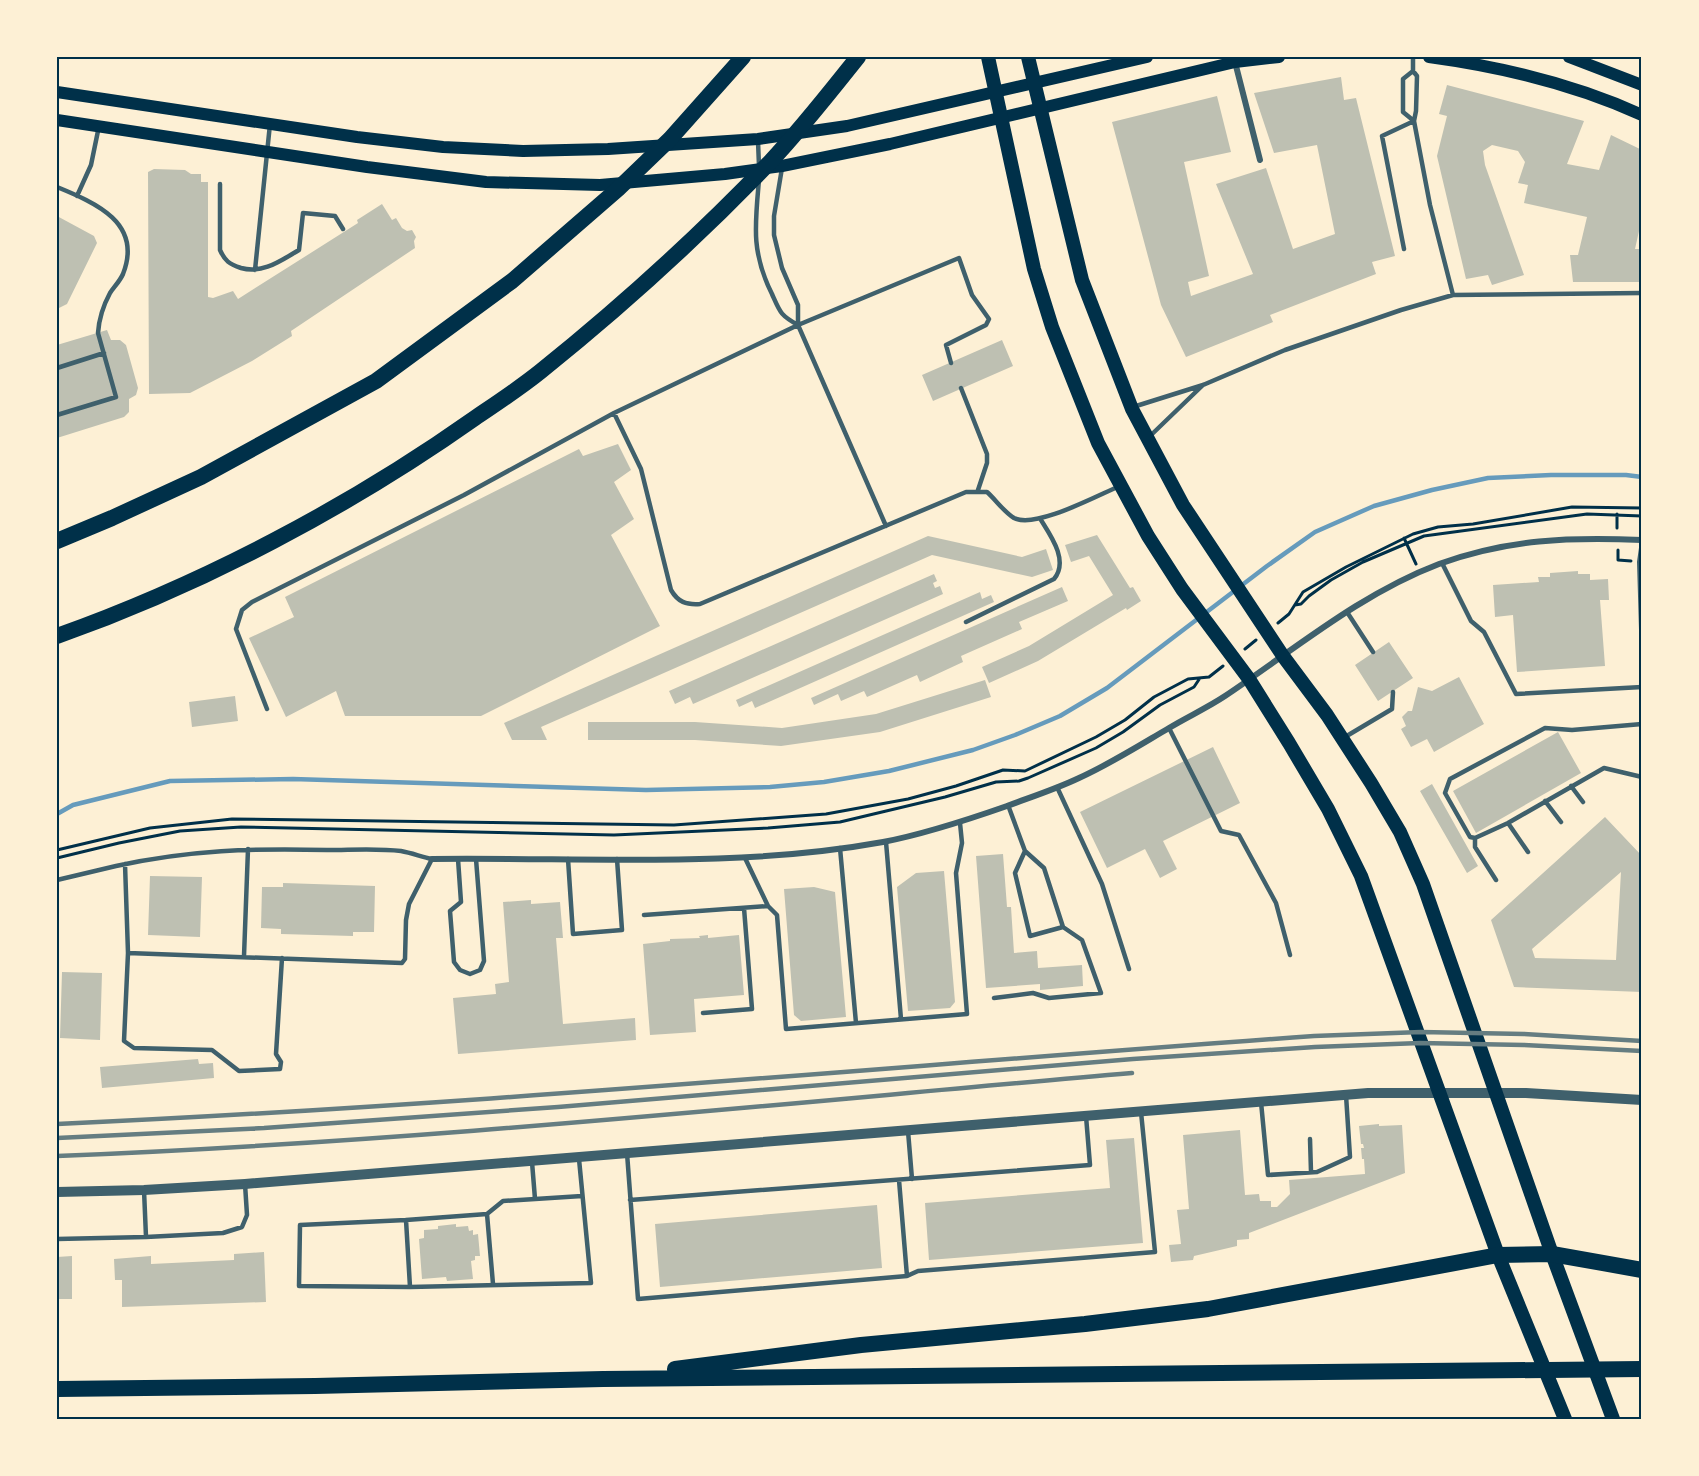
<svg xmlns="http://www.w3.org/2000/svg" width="1699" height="1476" viewBox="0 0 1699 1476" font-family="Jost,sans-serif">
	<rect width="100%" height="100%" fill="#fdf0d5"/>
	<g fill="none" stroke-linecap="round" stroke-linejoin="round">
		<path stroke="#669bbc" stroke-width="4.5" d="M57,814L73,805L170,781L293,779L646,790L770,787L824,782L889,771L973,750L1015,735L1060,716L1107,688L1267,566L1315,532L1374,506L1432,490L1488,478L1551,475H1626L1642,477"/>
	</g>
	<path fill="#bec0b2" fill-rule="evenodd" d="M1341,77L1344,100L1356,98L1395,256L1372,262L1376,274L1270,315L1273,322L1186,357L1161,305L1112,122L1217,96L1231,152L1184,162L1209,276L1188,282L1191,296L1253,274L1216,184L1266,168L1293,249L1335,234L1317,145L1274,153L1254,93Z
		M1447,85L1584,121L1567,164L1599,170L1611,135L1642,150V231H1639L1635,249H1642V282H1573L1570,255H1578L1587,217L1524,203L1528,185L1518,183L1525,162L1518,151L1492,145L1483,151L1485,165L1524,275L1492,285L1488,275L1466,279L1437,156L1447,116L1439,114Z
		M154,169L185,170L191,174H201V182H208V297L213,298L233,291L238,299L358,223L357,220L382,204L392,220L396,218L402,228L407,231L412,230L416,237L414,241L415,248L291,331L292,336L252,361L190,393L149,394L148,172Z
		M57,216L94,236L97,243L67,304L59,308H57Z
		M107,330L111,340H120L126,345L138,388L136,395L129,399V412L124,417L57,438V345Z
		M1002,340L1013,366L933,401L922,375Z
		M618,444L631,470L614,482L634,519L611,535L660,626L481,716H345L336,691L286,717L249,638L294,617L285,597L579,449L583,456Z
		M1097,535L1130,588L1133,587L1141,601L1127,610L1126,608L1038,661L989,683L982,667L1029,646L1113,595L1089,556L1071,562L1065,545Z
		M928,536L1022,557L1046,549L1053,570L1032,577L932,555L541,727L547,740H512L504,723Z
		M1578,571V574H1590V580L1608,579L1609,600H1600L1605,666L1517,672L1513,615L1495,617L1493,585L1539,582L1538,577H1550V573Z
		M934,574L937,581L933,583L935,588L940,586L943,594L693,704L690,697L675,704L669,691Z
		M1062,587L1068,601L1019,622L1022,629L961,656L963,662L920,682L917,675L867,697L864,691L841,701L838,694L814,705L811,698Z
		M980,592L982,599L991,595L994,602L755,708L752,701L739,707L736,700Z
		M1389,642L1413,678L1378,701L1355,665Z
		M1459,677L1484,724L1434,752L1427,739L1411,747L1401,729L1406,726L1402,717L1408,711H1412L1418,687L1432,691Z
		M985,680L991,697L880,732L781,746L695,740H588V722H695L782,728L876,714Z
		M235,696L238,721L192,727L189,702Z
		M1558,732L1581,773L1476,833L1453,791Z
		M1213,747L1240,803L1163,841L1177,869L1160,878L1145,849L1107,868L1080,812Z
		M1432,784L1478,866L1467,873L1420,791Z
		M1605,817L1642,856V992L1514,987L1491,920ZM1621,872L1616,960L1535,958L1532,949Z
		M1003,854L1007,907H1011L1014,953L1037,951L1038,968L1082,965L1083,986L1040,990V984L986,988L976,856Z
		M944,871L955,1002L950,1008L908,1011L897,887L916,873Z
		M150,876L202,877L200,937L148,935Z
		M283,883L375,886L374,932H353V936L281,934V929L261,928L262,887H283Z
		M814,887L835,892L846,1017L801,1021L794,1015L784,889Z
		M531,900V904L560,902L563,938H556L563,1024L635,1018L636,1040L458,1054L453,998L496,994L495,984L509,982L503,902Z
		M708,935V938L739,935L744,995L694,999L696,1032L650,1035L643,944L670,941V939L700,938L699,936Z
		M62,972L102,973L100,1040L60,1038Z
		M198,1059L199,1064L213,1063L214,1078L102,1088L100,1067Z
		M1379,1124V1126L1402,1125L1405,1173L1249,1233V1239L1237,1240V1246L1194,1256L1193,1260L1171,1262L1169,1245L1181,1244L1177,1210L1189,1209L1183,1135L1240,1130L1245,1195L1259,1194L1260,1201H1271V1207H1277L1290,1194L1289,1180L1365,1174L1364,1159H1362L1361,1148H1364L1363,1144H1361L1359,1126Z
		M1134,1138L1143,1243L929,1260L925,1203L1110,1188L1106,1140Z
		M877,1205L882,1268L660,1287L655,1224Z
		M456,1224V1227L468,1226L469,1231L473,1230V1235L478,1234L480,1256H475V1260L471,1261L473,1279L447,1281L446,1277L422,1279L419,1239L424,1238V1230L438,1229V1226Z
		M264,1252L266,1302L122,1307V1280H115L114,1259L151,1256V1264L234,1260V1254Z
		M72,1256V1299H57V1257Z"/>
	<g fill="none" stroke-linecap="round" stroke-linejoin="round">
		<path stroke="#003049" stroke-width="3" d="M1617,514V528
			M1404,538L1416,564
			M1618,550V560L1631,561
			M1295,605L1301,604L1309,596L1331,580L1363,562L1424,536L1587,514L1642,516
			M1278,623L1289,614L1303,592L1346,567L1413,534L1438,527L1473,524L1572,507L1642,508
			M1245,649L1256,640
			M57,850L150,828L232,819L674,825L826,814L908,799L956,786L1003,770L1025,771L1096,737L1125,720L1154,697L1188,679L1209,677L1223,666
			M57,858L119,843L180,831L241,827L614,835L768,828L840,822L945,797L996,782L1019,781L1028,778L1096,748L1123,732L1160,705L1194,687L1200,678"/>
		<path stroke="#3f606c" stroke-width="4.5" d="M1413,71V57
			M1414,121L1403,112V79L1413,71L1417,76L1416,111L1414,121L1430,205L1453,295
			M758,141L759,166
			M782,168L774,216V235L782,268L798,305V325L886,526
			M759,180C755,225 751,252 772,294C780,312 780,315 798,325
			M220,184V250C225,261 229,264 241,268C263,274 280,261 299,250L303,213L335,216L343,229
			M57,187C96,203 143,223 123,274C120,281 114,287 110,293C103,306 99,318 98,333L116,397L57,415
			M77,196L91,165L99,126
			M1404,249L1382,136L1414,121
			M255,270L270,124
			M57,368L104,353
			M961,388L987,454V463L978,490
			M1133,407L1203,385L1285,350L1401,310L1453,295L1642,293
			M614,413L641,469L671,590C678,602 686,605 700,604L966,492H987C996,500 1004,512 1014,518C1036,529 1098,495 1120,486
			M1149,437L1203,385
			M1442,563L1471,621L1484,632L1516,694L1642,687
			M1347,612L1373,652
			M966,622L1054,579C1069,561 1051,536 1041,520
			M267,709L236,629L242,610L252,602L464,495L614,413L798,325L959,258L972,295L989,319L986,325L946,345L951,363
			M1169,728L1221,831L1239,835L1276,903L1290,955
			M1345,737L1392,709L1393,692
			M1571,786L1583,802
			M1057,787L1102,884L1129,969
			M1545,801L1561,822
			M1508,823L1528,852
			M1475,838L1470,837L1445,793L1450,779L1545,728L1572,730L1642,724
			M1475,838L1508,823L1604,768L1642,777
			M1475,838V847L1496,880
			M886,842L901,1019
			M840,848L856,1023
			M1025,851L1015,873L1030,936L1063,927
			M745,858L768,906L777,915L786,1029L967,1014L956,873L962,843L960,823
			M458,859L461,902L450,911L454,962L460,970L470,974L480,970L484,961L476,859
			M568,859L573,934L622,930L617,859
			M57,880L116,866C189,850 253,848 327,850C351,850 377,848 401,851C412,853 422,857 432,859L409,904L406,920L405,959L402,963L128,953L125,864
			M644,915L768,906
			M128,953L124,1041L134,1048L212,1050L239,1071L280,1069L281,1062L276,1054L282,958
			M244,956L248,849
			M994,998L1033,993L1049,998L1101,993L1082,940L1063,927L1044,868L1025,851L1008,805
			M703,1013L752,1009L744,908
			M1261,1102L1268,1175L1317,1172L1350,1157L1346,1095
			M908,1131L912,1179
			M1310,1139L1311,1172
			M627,1153L638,1299L907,1276L918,1271L1155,1252L1141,1112
			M579,1159L591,1283L410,1287L406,1220L487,1214L503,1201L582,1196
			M532,1162L535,1199
			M899,1180L907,1276
			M144,1190L146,1237L223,1233L242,1227L247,1215L245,1184
			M630,1200L1090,1165L1086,1116
			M487,1214L493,1284
			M406,1220L300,1225L299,1286L410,1287
			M57,1239L146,1237"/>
		<path stroke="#3f606c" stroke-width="6" d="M1235,62L1260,160
			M1642,548L1640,562L1642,630
			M432,859C583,857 734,869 883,842C925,834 967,820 1007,806C1031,797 1056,789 1079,778C1110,764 1140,745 1169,728C1187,717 1207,708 1225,696C1294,650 1360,594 1439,564C1508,539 1569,537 1642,540"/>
		<path stroke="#3f606c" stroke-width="10" d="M57,1192L144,1190L245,1184L1368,1093H1526L1642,1100"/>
		<path stroke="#003049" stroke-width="12" d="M1429,57C1503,67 1574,84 1642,115
			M1569,57L1642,85
			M57,92L357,137L443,147L523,151L608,149L758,139L847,126L1147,57
			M57,120L367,167L486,182L600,185L725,174L782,166L890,144L1235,62L1279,57"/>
		<path stroke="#003049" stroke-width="14" d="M988,57L1034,269L1052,327L1098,443L1148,536L1182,589L1249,679L1289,743L1328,809L1361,876L1498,1255L1565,1419
			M1028,57L1082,280L1132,409L1183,505L1283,656L1327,715L1371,783L1400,832L1423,884L1552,1254L1613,1419"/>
		<path stroke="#003049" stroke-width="16" d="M57,541L112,518L201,477L376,381L512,281L618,189L670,139L743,57
			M57,636C203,584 349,507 475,418C497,403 520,388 541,371C622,306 699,236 771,161C802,128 830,92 858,57
			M675,1369L861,1345L1085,1324L1208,1309L1498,1255L1552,1254L1642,1270
			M57,1389L315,1386L603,1379L1642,1369"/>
		<path stroke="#657d81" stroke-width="4.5" d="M57,1124C477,1105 895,1066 1314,1036L1421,1032L1524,1034L1642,1041
			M57,1138L264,1128L558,1107L1133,1059L1315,1047L1420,1043L1524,1045L1642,1051
			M57,1156C416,1142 774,1104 1132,1073"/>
	</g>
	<rect width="1699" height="1476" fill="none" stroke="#fdf0d5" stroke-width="117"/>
	<rect x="58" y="58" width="1582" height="1360" fill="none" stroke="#003049" stroke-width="2"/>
</svg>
